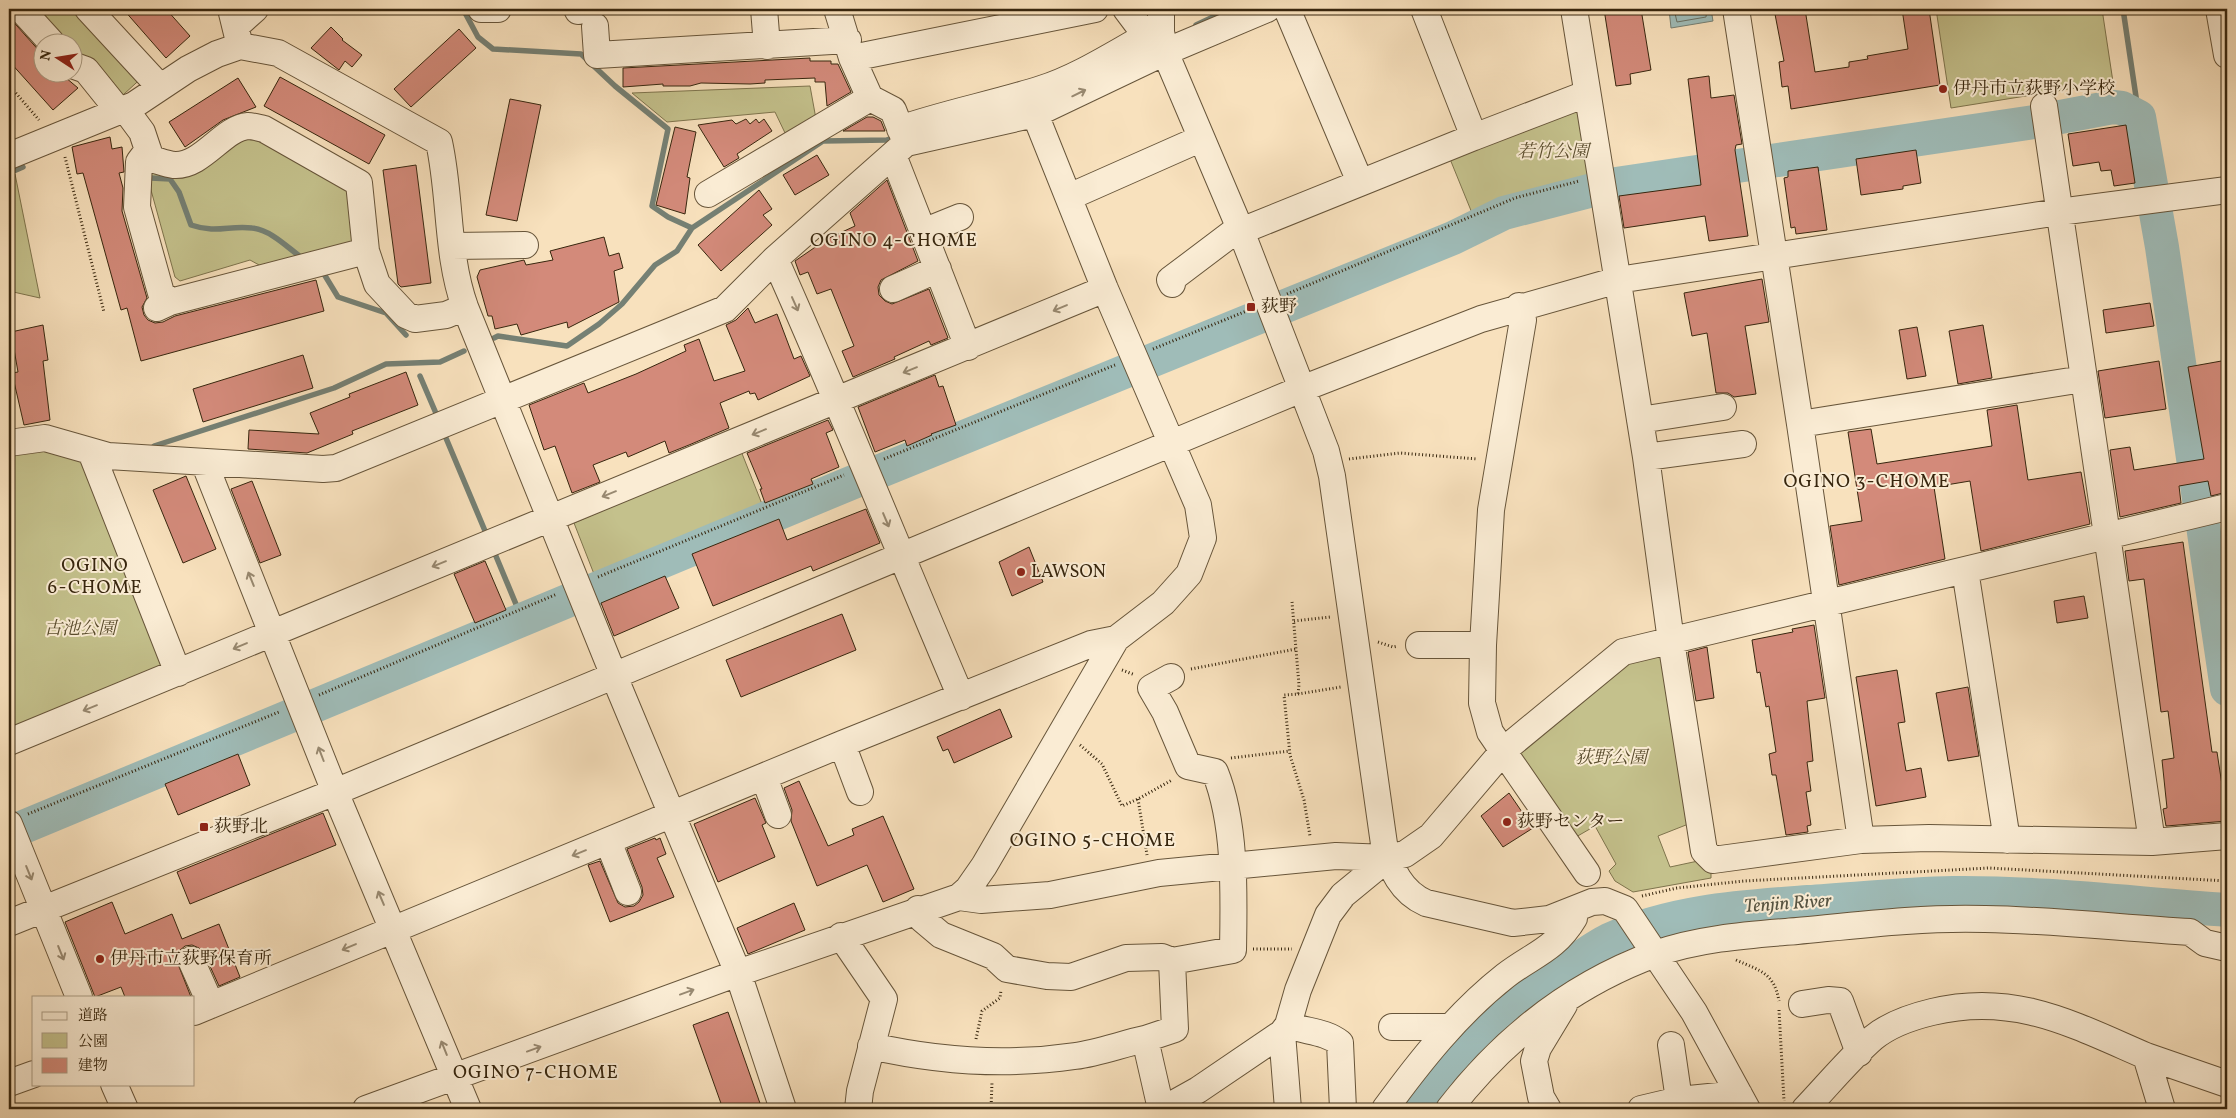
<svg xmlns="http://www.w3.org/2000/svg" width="2236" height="1118" viewBox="0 0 2236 1118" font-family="Vollkorn,'Noto Serif JP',serif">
	<rect width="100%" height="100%" fill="#f8e1bd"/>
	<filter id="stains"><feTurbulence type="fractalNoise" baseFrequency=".004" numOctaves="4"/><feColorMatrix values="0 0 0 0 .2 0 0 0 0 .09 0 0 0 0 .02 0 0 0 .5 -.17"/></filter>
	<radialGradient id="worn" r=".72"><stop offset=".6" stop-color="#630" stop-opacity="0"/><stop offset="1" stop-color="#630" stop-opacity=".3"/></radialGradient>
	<path fill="#c4c18c" stroke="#7e744d" d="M28,9H85L148,72L123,95L73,58L72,42H58Z
		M1936,9H2102L2113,82L1951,108Z
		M810,86L816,119L786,135L775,112L667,122L632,93Z
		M1575,105L1581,111L1592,175L1472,213L1450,159Z
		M243,128L363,188L369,243L270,271L250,260L180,281L175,277L146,172Z
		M11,173L15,174L40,298L9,291V175Z
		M48,449L75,458L90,468L169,662L9,736V457L29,451Z
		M741,451L762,504L594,574L574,523Z
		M1665,654L1691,823L1658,836L1670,867L1698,861L1711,869V878L1633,892L1615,881L1609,871L1616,864L1595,826L1569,841L1516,752L1624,658Z"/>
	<path fill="#9fbcb8" stroke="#758074" d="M1669,9H1711L1713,21L1671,28Z"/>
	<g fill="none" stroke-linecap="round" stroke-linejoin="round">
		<path stroke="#6b7163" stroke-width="1" d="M1674,9L1677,22L1706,17L1707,9"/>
		<path stroke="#758074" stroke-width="5.5" d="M463,9L478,37L493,49L581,54L615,86L668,129L652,206L668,217L692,228L823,141L887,140L897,137
			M2123,9L2139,117
			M1196,25L1230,9
			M9,173L23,167
			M151,178L170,179L179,192L191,225C217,234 229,225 252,228C271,230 287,247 302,258
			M324,274L338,297L386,313L406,335
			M494,338L498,336L567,346L599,324L622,304L655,265L677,251L692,228
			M420,376L438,418
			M443,431L488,538
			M154,446L334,388L386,364L440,362L464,351
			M493,549L523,621"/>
		<path stroke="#9fbcb8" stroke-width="34" d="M9,833L851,483L1453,238L1504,213L1616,184L2034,122L2113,107L2122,108L2139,117L2162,247L2227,689
			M1419,1109C1459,1049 1514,1000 1575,961C1586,954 1597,946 1609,940C1671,911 1741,907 1808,902C1856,899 1905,894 1953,893C2045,892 2136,904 2227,910"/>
	</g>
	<path fill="#d38a7a" stroke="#37260e" d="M123,9H166L190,36L166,58Z
		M1604,9H1641L1651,70L1630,74L1631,84L1616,86Z
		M1774,9H1805L1815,72L1849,67V62L1868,59L1867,56L1908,49L1902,9H1929L1940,85L1791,109L1788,86L1782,87L1779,62L1784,61Z
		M9,17L42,54V72H59L78,88L53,110L9,61Z
		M331,27L343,39L342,40L362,55L352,67L345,61L339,70L311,48Z
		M459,29L476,48L411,107L394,89Z
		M810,58V61H831V64H838L851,92L827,106L825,82H815V78L765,80V83L750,84L701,83L690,86H663V84L623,87V68Z
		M1709,76L1711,98L1734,95L1742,144L1736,145L1735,150L1748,236L1709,241L1705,216L1624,228L1619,196L1701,185L1688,79Z
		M280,77L385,135L369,164L264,106Z
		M238,78L256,107L223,120L185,147L169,122Z
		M510,99L541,105L517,221L486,215Z
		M867,117H873L881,121L885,131H843Z
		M746,119L750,124L756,119L759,123L764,119L772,131L737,154L739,158L724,167L698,125L732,120L736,124Z
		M2126,125L2135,183L2114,186L2111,170L2101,171L2099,162L2073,166L2068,134Z
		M675,127L696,132L687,177L690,178L685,214L656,205Z
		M110,137L112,149L122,147L124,172L119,173L123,188L122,211L147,298L142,307L144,315L148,320L155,323L163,322L175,316L316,280L324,311L141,361L127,308L121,310L83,173L77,174L72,147Z
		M1916,150L1921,183L1903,186V189L1861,195L1856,159Z
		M817,155L829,175L795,195L783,175Z
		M416,165L431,283L401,287L398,284L383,170Z
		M1818,167L1827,230L1796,234L1795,227L1791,228L1784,178L1788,177V171Z
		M887,180L918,261L881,280L878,287L879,295L885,301L892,304L929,289L948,338L931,345L929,341L894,357L895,359L853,377L842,351L854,346L831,289L817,294L808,272L800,275L795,261L827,239L855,226L850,213Z
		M759,190L772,209L763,215L772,225L721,271L698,245Z
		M604,237L609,256L619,253L623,268L614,271L619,302L568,328L567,322L521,335L517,324L495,329L492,316H488L477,277L480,270L524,260L526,265L553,260L550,251Z
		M1762,279L1769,322L1745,326L1756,394L1734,397L1728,393H1716L1707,333L1692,336L1684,293Z
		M2150,303L2154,326L2106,333L2103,310Z
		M748,308L755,323L777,314L794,359L801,356L810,376L758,400L755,393L750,394L749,391L720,403L729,428L689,445L669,453L665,441L628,457L626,452L593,465L600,482L572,493L555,446L544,450L529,405L584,383L588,393L636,374L686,351L684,345L699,339L714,381L745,371L726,325L736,320Z
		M43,325L48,360L43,361L50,420L24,425L12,373L18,372L11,332Z
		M1983,325L1992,378L1958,384L1949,331Z
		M1917,327L1926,376L1907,379L1899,330Z
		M303,355L313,388L203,422L193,389Z
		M2227,360V492L2211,496L2208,481L2179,486L2181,503L2120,517L2110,450L2130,447L2134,470L2204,459L2188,367Z
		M2159,361L2166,409L2105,418L2098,371Z
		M406,372L418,405L352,431L353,434L307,453L248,449L249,430L319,434L310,413L350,397L349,394Z
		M935,375L939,387L943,386L956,425L931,434L932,435L907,446L905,440L875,452L858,407Z
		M2017,405L2028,480L2081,472L2090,524L1981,551L1970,481L1934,487L1945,559L1839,585L1830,526L1862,521L1848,432L1871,429L1877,464L1992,446L1987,410Z
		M828,420L833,430L826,433L839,467L811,479L813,484L765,503L760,489H762L747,453Z
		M186,476L216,549L183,563L153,490Z
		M252,481L281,555L260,563L231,489Z
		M866,509L880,543L813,571L811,566L713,606L692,554L779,519L787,540Z
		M2183,542L2212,752H2217L2224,798H2227V821L2166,826L2163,809L2167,808L2162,760L2174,758L2168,711L2161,712L2144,579L2129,581L2125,551Z
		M1029,547L1043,582L1012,596L999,562Z
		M485,561L506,610L475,623L454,574Z
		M665,576L679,608L614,636L601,603Z
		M2084,596L2088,618L2057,623L2054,601Z
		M842,614L856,650L741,697L726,660Z
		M1814,625L1825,698L1807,701L1813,761L1807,762L1811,791L1806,792L1811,825L1807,826L1808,832L1786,835L1776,775H1772L1769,754L1776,752L1769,706L1766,707L1760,672L1757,673L1752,640L1793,632L1792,629Z
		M1707,647L1714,698L1696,701L1688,652Z
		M1897,670L1905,722L1898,723L1906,771L1921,768L1926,797L1876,806L1856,677Z
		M1968,687L1979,756L1948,761L1936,693Z
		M1000,709L1012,737L954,763L948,749L943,751L937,737Z
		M238,754L250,785L178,815L165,784Z
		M799,781L828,846L854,835L852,829L883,816L914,889L883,902L867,865L817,886L791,821L792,810L784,788Z
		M1509,793L1533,828L1503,847L1481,816Z
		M755,798L766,823L762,825L775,857L718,882L694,824Z
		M323,813L336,845L190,904L177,872Z
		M655,838L656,840L660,838L666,854L657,858L674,897L610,922L588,865L600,861L618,903L625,907L634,906L639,902L643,895L642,887L627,849Z
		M112,902L125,934L172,914L182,939L219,924L240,977L219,986L204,953L199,948L192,945L185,946L179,951L176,959L191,997H125L121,987L95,997L65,922Z
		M794,903L805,930L748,954L737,928Z
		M728,1012L762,1109H723L693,1025Z"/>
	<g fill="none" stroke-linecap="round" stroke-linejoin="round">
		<g stroke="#67553a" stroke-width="28">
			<path id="minor" d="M21,9L51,42
				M88,9L160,87
				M231,9L240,46
				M481,9H498
				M577,9L578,11
				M764,9L767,46
				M837,9L852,58L870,98L893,110L906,143
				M1126,9L1138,25L1150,34
				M1161,9V32L1165,52L1241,231L1326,451L1332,476L1384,844C1391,869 1401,892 1426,903L1513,923L1549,919L1592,902L1605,901L1625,909L1694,1012L1747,1109
				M1287,9L1360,182
				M1424,9L1474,137L1586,94
				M1574,9L1646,457L1671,641L1704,851L1713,860L1861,840L1929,838L2152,842L2227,836
				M1736,9L1800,424L2083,379
				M2219,9L2227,55
				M236,26L255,9
				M595,26L597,55L848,40
				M852,58L1095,9
				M72,65L86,70L119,111
				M2044,106L2152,842
				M125,109L142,132L151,159C159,161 166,164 174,165C202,167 223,128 248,126C253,126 259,128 264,129L359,183L366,251L377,284L406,315L415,319L446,315L465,307
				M900,129C946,113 994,104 1041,89C1079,77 1115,53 1150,34L1161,32
				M148,150L139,162L137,207L161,293L170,302
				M893,155L968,347
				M9,156L134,105L188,69L217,54L240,46L278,53L439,142C451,196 446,254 465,307L614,676L738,973L783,1109
				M708,194L870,98
				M1069,197L1200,139
				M1241,231L1474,137
				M923,232L960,217
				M452,246L525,245
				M775,259C840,404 899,552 961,697
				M1172,284L1170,280L1239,228
				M893,289L938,269
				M1519,306L1523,320L1491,510L1483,645L1482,703L1490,732L1587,873
				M157,308L170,302L366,251
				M1640,420L1723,407
				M1800,424L1861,840
				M9,443L45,438L108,456L323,469L336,468L725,309L775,259L906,143L1035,114L1165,52L1267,9
				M91,452L178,673
				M1646,457L1743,444
				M204,462L335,792L468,1109
				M1965,570L2007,840
				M1419,645H1483
				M9,742L1105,289
				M842,744L860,792
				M764,777L778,815
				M9,824L79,997
				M608,841L628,892
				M959,897L981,900L1050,895L1159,873L1336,856L1388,858L1405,854L1431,836L1504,750L1623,652L2227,507
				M918,909L922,919L941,935L993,956L1007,969L1047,976L1071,977L1126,958L1162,957L1172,961L1233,950C1234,894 1236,824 1215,772L1188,766L1165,712L1151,688L1171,677
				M9,923L335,792L1304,388L1481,319L1618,280L2059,212L2227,190
				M841,936L884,999L860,1091L858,1109
				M191,960L211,1005
				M1802,1004L1828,1000L1840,1001L1859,1053
				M194,1012L842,744L1091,644L1116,639
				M1288,1025C1306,1032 1325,1031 1340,1043L1343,1109
				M1392,1027H1450
				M1282,1033L1288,1109
				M1145,1039L1175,1029L1172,961
				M1671,1045L1679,1100
				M871,1046C937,1061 1007,1066 1075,1056C1098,1053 1122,1044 1145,1039L1161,1109
				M2146,1056L2227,1084
				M9,1083L34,1074
				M114,1084L125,1109
				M366,1109L738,973L959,897L968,889L984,866L1116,639L1163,603L1189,574L1203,538L1198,505L1105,289L1035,114
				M1164,1109L1198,1090L1282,1033L1288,1025L1298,990L1328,915L1343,895L1388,858
				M1385,1109C1420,1061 1458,1013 1505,976C1532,955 1555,950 1574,918L1572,910
				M1449,1109C1503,1039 1571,985 1655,954C1700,938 1749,935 1797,931C1859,925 1923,917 1985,919C2053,920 2122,928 2190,932L2205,943L2227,948
				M1548,1109L1541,1097L1534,1061L1538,1048L1564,1005
				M1641,1109L1679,1100L1739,1094
				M1805,1109C1827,1086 1849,1059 1873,1038C1890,1024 1911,1017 1932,1012C2014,992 2072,1024 2146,1056L2162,1109"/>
		</g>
		<path stroke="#37260e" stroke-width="3" stroke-dasharray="1 2.5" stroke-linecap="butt" d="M9,85L39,120
			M65,157L104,312
			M1287,294L1515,198L1579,181
			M1153,349L1249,310
			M884,459L1115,365
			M1349,459L1400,453L1477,459
			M598,577L844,475
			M1292,602L1299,685L1298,694L1284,695L1290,755L1304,800L1310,836
			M1294,621L1330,617
			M1378,642L1393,647L1398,646
			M1191,669L1296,649
			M1122,670L1135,675
			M1298,694L1341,687
			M319,695L557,594
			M1080,745L1102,764L1122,806L1138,799L1172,780
			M1231,758L1290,751
			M1138,799L1147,855
			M28,814L279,712
			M1642,896L1677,888L1744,881L1989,868L2227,881
			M1253,949H1292
			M1736,960C1761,971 1774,973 1779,1001
			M1779,1010L1784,1101
			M976,1039L982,1011L1000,998L1001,990
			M991,1109L992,1082"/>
		<use href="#minor" stroke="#faecd4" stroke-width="26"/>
	</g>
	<defs><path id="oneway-shaft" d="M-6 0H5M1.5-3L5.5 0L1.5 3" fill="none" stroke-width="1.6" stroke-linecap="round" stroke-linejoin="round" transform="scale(1.25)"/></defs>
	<g stroke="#988971">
		<use href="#oneway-shaft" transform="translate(1079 93) rotate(-26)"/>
		<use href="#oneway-shaft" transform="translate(795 304) rotate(66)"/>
		<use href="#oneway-shaft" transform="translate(1060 308) rotate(157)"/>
		<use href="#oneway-shaft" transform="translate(910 370) rotate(158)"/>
		<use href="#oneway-shaft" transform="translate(759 432) rotate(158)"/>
		<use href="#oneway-shaft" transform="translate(609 494) rotate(158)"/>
		<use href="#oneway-shaft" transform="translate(886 520) rotate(67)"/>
		<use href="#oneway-shaft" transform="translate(439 564) rotate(158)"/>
		<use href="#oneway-shaft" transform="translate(251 579) rotate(-112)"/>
		<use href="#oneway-shaft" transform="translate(240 646) rotate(157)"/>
		<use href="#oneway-shaft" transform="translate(90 708) rotate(158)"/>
		<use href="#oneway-shaft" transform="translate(321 754) rotate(-111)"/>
		<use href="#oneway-shaft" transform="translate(579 853) rotate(158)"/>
		<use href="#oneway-shaft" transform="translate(29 873) rotate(68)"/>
		<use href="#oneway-shaft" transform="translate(381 898) rotate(-113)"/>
		<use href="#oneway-shaft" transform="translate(349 947) rotate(157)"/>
		<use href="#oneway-shaft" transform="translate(61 953) rotate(68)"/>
		<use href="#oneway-shaft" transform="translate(687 992) rotate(-20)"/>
		<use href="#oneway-shaft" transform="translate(444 1048) rotate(-112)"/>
		<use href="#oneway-shaft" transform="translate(534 1049) rotate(-20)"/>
	</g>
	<g fill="#8f2418" stroke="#faecd4" stroke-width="2">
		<circle cx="1943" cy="89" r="5"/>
		<rect x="1246" y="302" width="10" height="10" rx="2.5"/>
		<circle cx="1021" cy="572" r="5"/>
		<circle cx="1507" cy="822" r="5"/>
		<rect x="199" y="822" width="10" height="10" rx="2.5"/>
		<circle cx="100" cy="959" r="5"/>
	</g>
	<g text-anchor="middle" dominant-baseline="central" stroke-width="4" stroke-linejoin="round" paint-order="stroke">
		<g font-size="18" fill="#37260e" stroke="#faecd4" text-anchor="start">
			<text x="1953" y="89">伊丹市立荻野小学校</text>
			<text x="1261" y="307">荻野</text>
			<text x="1031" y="572">LAWSON</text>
			<text x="1517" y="822">荻野センター</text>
			<text x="214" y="827">荻野北</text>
			<text x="110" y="959">伊丹市立荻野保育所</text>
		</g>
		<g font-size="18" font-style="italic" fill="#5a4d2e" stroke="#faecd4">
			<text x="1553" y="152">若竹公園</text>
			<text x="80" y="629">古池公園</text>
			<text x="1611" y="758">荻野公園</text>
		</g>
		<g font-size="19" letter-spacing="1" fill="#37260e" stroke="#faecd4">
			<text x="894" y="241">OGINO 4-CHOME</text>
			<text x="1867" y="482">OGINO 3-CHOME</text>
			<text x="95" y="566">OGINO<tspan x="95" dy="22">6-CHOME</tspan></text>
			<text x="1093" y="841">OGINO 5-CHOME</text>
			<text x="536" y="1073">OGINO 7-CHOME</text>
		</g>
		<g font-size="19" font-style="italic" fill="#565341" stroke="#faecd4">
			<text transform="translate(1788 904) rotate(-4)">Tenjin River</text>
		</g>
	</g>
	<rect width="2236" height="1118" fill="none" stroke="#f8e1bd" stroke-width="30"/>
	<rect x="10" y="10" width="2216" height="1098" fill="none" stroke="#37260e" stroke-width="2.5"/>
	<rect x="15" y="15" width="2206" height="1088" fill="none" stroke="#37260e"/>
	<rect x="32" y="996" width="162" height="90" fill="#faecd4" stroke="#ac9d85"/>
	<rect x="42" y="1012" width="25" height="8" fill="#faecd4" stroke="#ac9d85"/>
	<text x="78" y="1020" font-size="15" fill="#37260e">道路</text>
	<rect x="42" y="1033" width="25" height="15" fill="#c4c18c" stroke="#ac9d85"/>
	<text x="78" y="1046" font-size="15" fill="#37260e">公園</text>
	<rect x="42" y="1058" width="25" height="15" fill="#d38a7a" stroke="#ac9d85"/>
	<text x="78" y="1070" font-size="15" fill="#37260e">建物</text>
	<g transform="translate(58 58) rotate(282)"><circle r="24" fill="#faecd4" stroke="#ac9d85"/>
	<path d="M0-4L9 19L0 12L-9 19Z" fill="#8f2418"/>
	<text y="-8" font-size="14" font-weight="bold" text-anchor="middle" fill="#37260e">N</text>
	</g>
	<rect width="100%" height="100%" filter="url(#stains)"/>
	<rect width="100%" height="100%" fill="url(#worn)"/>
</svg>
